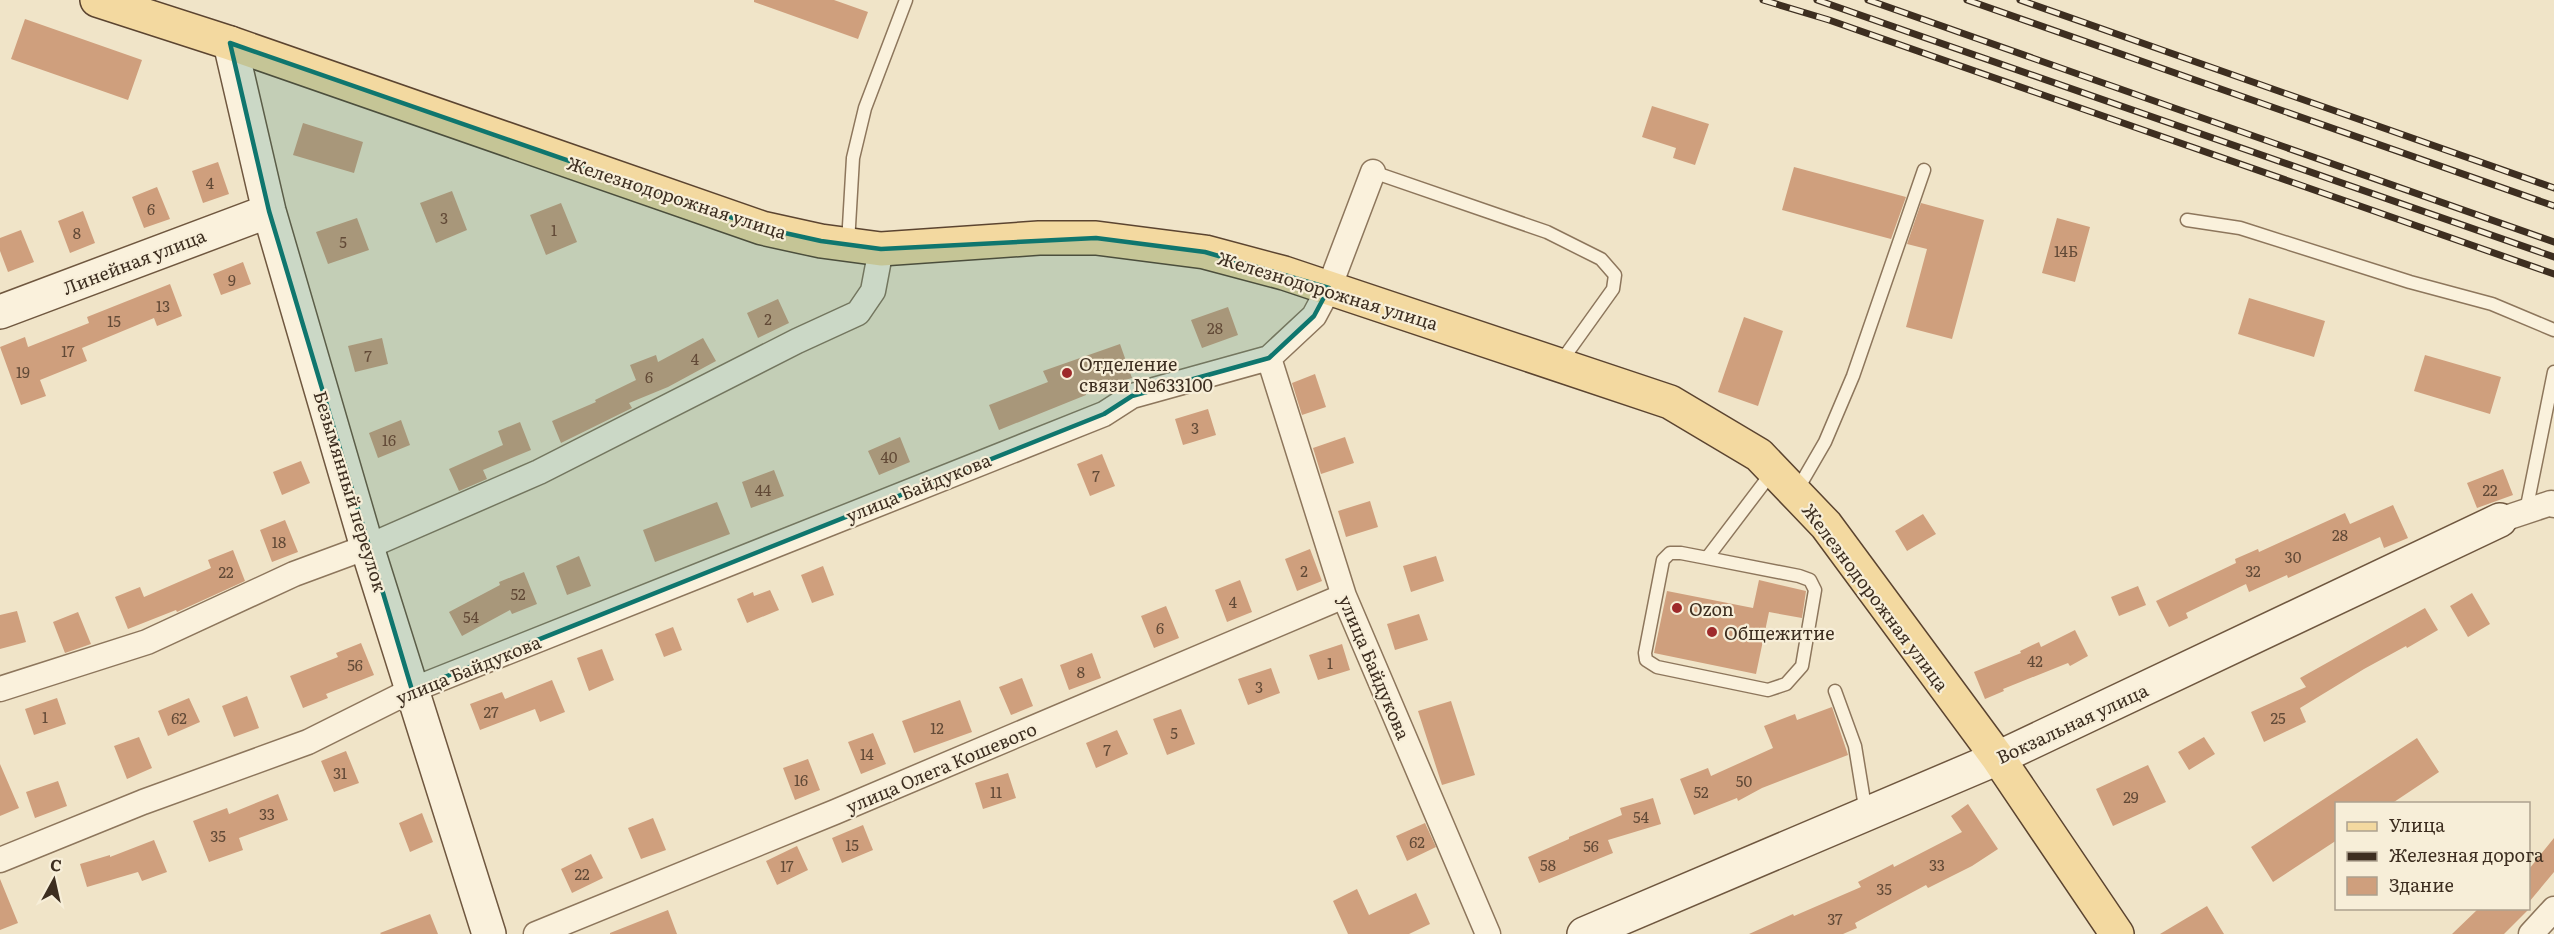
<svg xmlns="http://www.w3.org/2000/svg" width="2554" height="934" viewBox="0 0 2554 934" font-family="Literata,serif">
	<rect width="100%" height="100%" fill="#f0e4c8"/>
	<path fill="#cf9f7d" d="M754,0H834L868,12L858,39L754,2Z
		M25,19L142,60L128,100L11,59Z
		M1652,106L1709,124L1695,165L1673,158L1676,148L1642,137Z
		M303,123L363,142L354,173L293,155Z
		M218,162L229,194L203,203L192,171Z
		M1794,167L1906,197L1891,239L1782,210Z
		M157,187L170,219L144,228L132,197Z
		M452,191L467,230L436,243L420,203Z
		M561,203L577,242L546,255L530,215Z
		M1921,203L1984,220L1952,339L1906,327L1927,249L1907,244Z
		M83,211L95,243L70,253L58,221Z
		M357,218L369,250L328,264L316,232Z
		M2057,218L2090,227L2075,282L2042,273Z
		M21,230L34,262L8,272L0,251V238Z
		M243,262L251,284L221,295L213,274Z
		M170,284L182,316L157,326L154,318L82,348L87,361L40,380L46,396L21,405L0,347L25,337L28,347L89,323L87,317Z
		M2249,298L2325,321L2314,357L2238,334Z
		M778,299L789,323L758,338L747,313Z
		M1228,307L1238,335L1202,348L1191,320Z
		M1744,317L1783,331L1758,406L1718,392Z
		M382,338L388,364L355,372L348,346Z
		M703,338L716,361L668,387L629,403L632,408L561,443L552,421L596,402L595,400L636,380L630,365L656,355L658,362Z
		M1120,344L1132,378L1085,393L1086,395L999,430L989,405L1048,382L1043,371Z
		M2425,355L2501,377L2490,414L2414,391Z
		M1315,374L1326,407L1302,415L1292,383Z
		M1208,409L1216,435L1183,445L1175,419Z
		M401,420L410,445L378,458L369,433Z
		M520,422L531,450L483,470L487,479L459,491L449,469L503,445L498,431Z
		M900,437L910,462L879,475L868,451Z
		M1345,437L1354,463L1321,474L1313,448Z
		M1102,454L1115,486L1090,496L1077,464Z
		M301,461L310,483L282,495L273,472Z
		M2503,469L2513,495L2477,508L2467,483Z
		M774,470L784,496L751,508L742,482Z
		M1370,501L1378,527L1346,537L1338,511Z
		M717,502L730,534L655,562L643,530Z
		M2393,505L2408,538L2384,548L2380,537L2288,578L2287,575L2249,592L2246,584L2186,613L2188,618L2169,627L2156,601L2236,563L2235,559L2258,549L2259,552L2345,513L2350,524Z
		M1923,514L1936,534L1907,551L1895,531Z
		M285,520L298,552L272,562L260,530Z
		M1310,549L1322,581L1297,591L1285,559Z
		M233,550L245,581L177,612L176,610L128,629L115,597L140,587L144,597L211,568L208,560Z
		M579,556L591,586L567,595L556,566Z
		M1436,556L1444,581L1411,592L1403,566Z
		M823,566L834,595L812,603L801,575Z
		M524,572L537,604L512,614L510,610L462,636L449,612L500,585L499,582Z
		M1240,580L1252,612L1227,622L1215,590Z
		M1759,580L1806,591L1802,618L1769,612L1756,674L1654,653L1667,591L1753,608Z
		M2138,586L2146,605L2119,616L2111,597Z
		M770,590L779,610L747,623L737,599L753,592L754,596Z
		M2472,593L2490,624L2468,637L2450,606Z
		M1166,606L1179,638L1154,648L1141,616Z
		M2425,608L2438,630L2407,648L2406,646L2364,669L2300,708L2306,722L2264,742L2251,712L2306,687L2300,678Z
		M17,611L26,642L0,649V615Z
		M78,612L91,644L65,653L53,622Z
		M1419,614L1428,640L1395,650L1387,624Z
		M673,627L682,650L664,657L655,634Z
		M2075,630L2088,656L2070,666L2068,663L2003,689L2004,691L1985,699L1974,672L2021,653L2020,651L2039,642L2041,647Z
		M361,643L374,675L326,694L328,698L303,708L290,676L338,657L336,653Z
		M1342,644L1350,670L1318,680L1309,655Z
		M602,649L614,680L589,691L577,658Z
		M1092,653L1101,678L1069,690L1060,665Z
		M1271,668L1280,693L1248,705L1238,679Z
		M1022,678L1033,706L1011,715L999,687Z
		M552,680L565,712L540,722L535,709L480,730L470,704L502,692L505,699Z
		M247,696L259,728L234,737L222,706Z
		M57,698L66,724L34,735L25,709Z
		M189,698L200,722L168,736L158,711Z
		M960,700L972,732L914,753L902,721Z
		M1451,701L1475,775L1442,785L1418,711Z
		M1832,707L1848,755L1762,788L1738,801L1737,798L1694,815L1680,779L1708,768L1711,776L1773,748L1764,726L1795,714L1797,720Z
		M1181,709L1195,744L1167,755L1153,719Z
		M1117,730L1128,754L1096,768L1086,743Z
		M873,733L886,764L861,774L848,742Z
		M139,737L152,768L127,779L114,746Z
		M2204,737L2215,754L2189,770L2178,752Z
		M2417,738L2439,772L2391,804H2337V840L2273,882L2251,847Z
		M346,751L359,783L334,792L321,761Z
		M808,759L820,790L795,800L783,768Z
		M0,764L19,808L0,816Z
		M2148,765L2166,802L2113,826L2096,789Z
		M1008,773L1016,798L983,809L975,783Z
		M58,781L67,806L35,818L26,792Z
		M278,794L288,820L239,838L243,850L209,862L193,821L227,808L229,814Z
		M1653,798L1661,824L1608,840L1613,853L1539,883L1528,857L1569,839V837L1622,815L1620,808Z
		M1968,804L1998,849L1972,866L1928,888L1926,885L1855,923L1857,928L1843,934H1749L1793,914L1794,916L1861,887L1858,882L1893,864L1894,867L1962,832L1951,816Z
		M422,813L433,842L410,852L399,823Z
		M653,818L666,850L641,859L628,828Z
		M1425,823L1436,847L1407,861L1396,836Z
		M863,825L873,850L842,863L832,838Z
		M2554,838V872L2529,902V869Z
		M154,840L167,872L142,881L138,872L87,887L80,864L110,855V857Z
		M797,846L808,870L777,885L766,861Z
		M591,854L603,878L572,893L561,869Z
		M0,879L18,923L0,930Z
		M1357,889L1369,915L1416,893L1430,924L1409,934H1348L1333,901Z
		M2207,906L2224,934H2160Z
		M2478,909H2529L2504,934H2452Z
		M668,910L677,934H610V933Z
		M430,914L438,934H381L380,933Z"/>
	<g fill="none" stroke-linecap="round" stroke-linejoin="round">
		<g stroke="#8d765c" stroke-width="15">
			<path id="lane" d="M1373,172L1547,232L1601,259L1615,275L1613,289L1560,363
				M2187,220L2240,228L2410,282L2492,304L2554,330
				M848,243L853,158L865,108L906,0
				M1796,492L1825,442L1853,376L1924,170
				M2526,511L2554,372
				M1707,558L1799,576L1810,580L1815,590L1802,666L1786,684L1768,690L1657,667L1646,660L1645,653L1663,560L1670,553H1681L1707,558L1773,471
				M1835,691L1855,746L1866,813"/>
		</g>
		<g stroke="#8d765c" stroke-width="27">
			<path id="street" d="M1269,358L1314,316L1329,288L1373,172
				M2500,520L2551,503L2554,505
				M0,689L147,642L294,574L367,547L539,472L797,341L858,313L873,291L881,249
				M0,860L143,802L308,742L412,690L1104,414L1132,396L1269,358L1344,596L1488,934
				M536,934L835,812L1344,596
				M2531,934L2554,909"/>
		</g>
		<g stroke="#6f573f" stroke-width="36">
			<path id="secondary" d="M230,43L269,211L367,547L489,934
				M0,312L269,211
				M1584,934L1998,758L2500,520"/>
		</g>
		<g stroke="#5b4430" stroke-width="36">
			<path id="primary" d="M97,0L230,43L762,228L821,241L881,249L1039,238H1096L1205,252L1284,273L1670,402L1759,455L1826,525L1998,758L2117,934"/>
		</g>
		<use href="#lane" stroke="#faf1dc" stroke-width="12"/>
		<use href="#street" stroke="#faf1dc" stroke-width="24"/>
		<use href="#secondary" stroke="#faf1dc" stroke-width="33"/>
		<use href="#primary" stroke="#f3d9a0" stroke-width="33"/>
		<g stroke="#3d2e20" stroke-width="7">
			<path id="rail" d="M1763,0L1829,20L2554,274
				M1817,0L2554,257
				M1868,0L2554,242
				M1967,0L2554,206
				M2020,0L2554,188"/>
		</g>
		<use href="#rail" stroke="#f7eed8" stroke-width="4.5" stroke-dasharray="14" stroke-linecap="butt"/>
	</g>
	<path fill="#0f766e" fill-opacity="0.2" stroke="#0f766e" stroke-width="4.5" stroke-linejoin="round" d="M230,43L762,228L821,241L881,249L1096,238L1205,252L1329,288L1314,316L1269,358L1132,396L1104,414L412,690L269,211Z"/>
	<g fill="#9e2a2b" stroke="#f7eed8" stroke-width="2">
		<circle cx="1067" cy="373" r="6"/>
		<circle cx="1677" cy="608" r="6"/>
		<circle cx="1712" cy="632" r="6"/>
	</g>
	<g text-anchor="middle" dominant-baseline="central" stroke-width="4.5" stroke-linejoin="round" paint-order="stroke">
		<g font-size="15" fill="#624a37">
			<text x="210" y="182">4</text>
			<text x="151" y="208">6</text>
			<text x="444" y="217">3</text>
			<text x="554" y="229">1</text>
			<text x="77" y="232">8</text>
			<text x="343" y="241">5</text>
			<text x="2066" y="250">14Б</text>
			<text x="232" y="279">9</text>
			<text x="163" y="305">13</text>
			<text x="768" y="318">2</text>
			<text x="114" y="320">15</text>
			<text x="1215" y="327">28</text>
			<text x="68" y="350">17</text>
			<text x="368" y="355">7</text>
			<text x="695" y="358">4</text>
			<text x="23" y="371">19</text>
			<text x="649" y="376">6</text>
			<text x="1195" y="427">3</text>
			<text x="389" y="439">16</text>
			<text x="889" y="456">40</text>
			<text x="1096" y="475">7</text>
			<text x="763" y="489">44</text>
			<text x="2490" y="489">22</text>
			<text x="2340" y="534">28</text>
			<text x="279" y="541">18</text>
			<text x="2293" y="556">30</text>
			<text x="1304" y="570">2</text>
			<text x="2253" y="570">32</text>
			<text x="226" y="571">22</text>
			<text x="518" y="593">52</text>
			<text x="1233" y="601">4</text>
			<text x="471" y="616">54</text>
			<text x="1160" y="627">6</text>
			<text x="2035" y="660">42</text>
			<text x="1330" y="662">1</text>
			<text x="355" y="664">56</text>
			<text x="1081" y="671">8</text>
			<text x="1259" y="686">3</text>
			<text x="491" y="711">27</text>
			<text x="45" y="716">1</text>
			<text x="179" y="717">62</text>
			<text x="2278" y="717">25</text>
			<text x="937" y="727">12</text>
			<text x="1174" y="732">5</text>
			<text x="1107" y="749">7</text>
			<text x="867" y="753">14</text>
			<text x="340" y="772">31</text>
			<text x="801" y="779">16</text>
			<text x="1744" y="780">50</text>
			<text x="996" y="791">11</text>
			<text x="1701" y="791">52</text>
			<text x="2131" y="796">29</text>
			<text x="267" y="813">33</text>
			<text x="1641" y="816">54</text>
			<text x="218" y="835">35</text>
			<text x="1417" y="841">62</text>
			<text x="852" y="844">15</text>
			<text x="1591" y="845">56</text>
			<text x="1548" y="864">58</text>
			<text x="1937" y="864">33</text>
			<text x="787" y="865">17</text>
			<text x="582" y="873">22</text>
			<text x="1884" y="888">35</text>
			<text x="1835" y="918">37</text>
		</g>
		<g font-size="18" fill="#3d2e20" stroke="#f7eed8">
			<text transform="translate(677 197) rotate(18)">Железнодорожная улица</text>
			<text transform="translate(134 261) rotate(-21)">Линейная улица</text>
			<text transform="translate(1328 290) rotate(17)">Железнодорожная улица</text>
			<text transform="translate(918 487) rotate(-22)">улица Байдукова</text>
			<text transform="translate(351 491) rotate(73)">Безымянный переулок</text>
			<text transform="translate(1876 597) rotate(53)">Железнодорожная улица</text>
			<text transform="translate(1375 667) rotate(67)">улица Байдукова</text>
			<text transform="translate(468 669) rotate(-22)">улица Байдукова</text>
			<text transform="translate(2072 723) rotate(-25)">Вокзальная улица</text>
			<text transform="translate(941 767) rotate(-23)">улица Олега Кошевого</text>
		</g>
		<g font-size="18" fill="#3d2e20" stroke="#f7eed8" text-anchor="start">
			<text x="1079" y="363">Отделение<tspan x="1079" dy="21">связи №633100</tspan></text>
			<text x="1689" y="608">Ozon</text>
			<text x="1724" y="632">Общежитие</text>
		</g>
	</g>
	<rect x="2335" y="802" width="195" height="108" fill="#f7eed8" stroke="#ada18e" stroke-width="1.5"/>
	<rect x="2347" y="822" width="30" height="9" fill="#f3d9a0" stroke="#ada18e" stroke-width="1.5"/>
	<text x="2389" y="832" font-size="18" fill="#3d2e20">Улица</text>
	<rect x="2347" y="852" width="30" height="9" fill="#3d2e20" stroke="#ada18e" stroke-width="1.5"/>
	<text x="2389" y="862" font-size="18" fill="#3d2e20">Железная дорога</text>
	<rect x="2347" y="877" width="30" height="18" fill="#cf9f7d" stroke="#ada18e" stroke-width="1.5"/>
	<text x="2389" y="892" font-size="18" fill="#3d2e20">Здание</text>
	<g transform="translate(54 880) rotate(8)" stroke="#f7eed8" stroke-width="4.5" paint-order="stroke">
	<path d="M0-4.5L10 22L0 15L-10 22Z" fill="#3d2e20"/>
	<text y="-9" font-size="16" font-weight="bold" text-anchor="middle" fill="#3d2e20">С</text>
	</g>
</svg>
